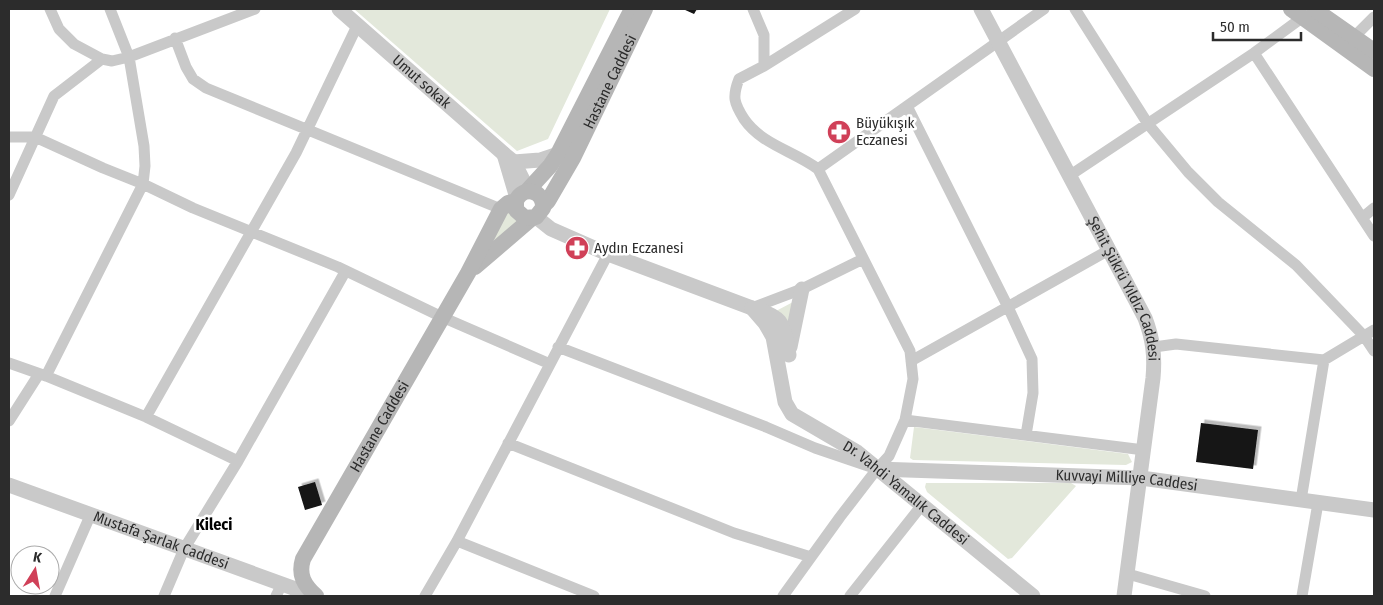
<svg xmlns="http://www.w3.org/2000/svg" width="1383" height="605" viewBox="0 0 1383 605" font-family="'Fira Sans Condensed',sans-serif">
	<defs>
		<filter id="shadow"><feDropShadow dx="3.5" dy="-3.5" stdDeviation="0" flood-color="#0004"/></filter>
	</defs>
	<rect width="100%" height="100%" fill="#fff"/>
	<path fill="#e3e8db" d="M354,9H610L548,139L517,151Z
		M509,210L521,222L479,260Z
		M793,302L788,329L776,311Z
		M914,427L1128,454L1132,462L1126,465L913,460L910,458Z
		M926,483H1071L1076,486L1012,558L1008,559L927,492L925,487Z"/>
	<path fill="#131313" filter="url(#shadow)" d="M683,9H697L694,14Z
		M1201,423L1258,430L1253,469L1196,462Z
		M315,482L322,505L305,510L298,487Z"/>
	<g fill="none" stroke-linecap="round" stroke-linejoin="round">
		<path stroke="#c9c9c9" stroke-width="11" d="M50,9L59,29L74,44L102,59L112,61L129,57L255,9
			M753,9L764,35V66L739,79C732,97 734,103 744,119C762,145 794,151 818,169L910,351L913,379L905,420L889,456L877,469L840,517L783,596
			M1075,9L1148,124L1188,172L1218,202L1296,265L1364,336L1374,351
			M1354,37L1374,17
			M175,38L186,67L193,79L206,88L501,209
			M1254,53L1374,236
			M764,66L855,9
			M907,106L1008,307L1032,359L1033,393L1026,435
			M9,137H35L103,168L143,184L193,208L338,267L442,317L550,364
			M818,169L1044,9
			M1069,176L1254,53L1303,17
			M9,195L54,96L102,59
			M1362,218L1374,208
			M752,308L802,289L863,259
			M558,347L766,427L815,448L871,467
			M1154,347L1176,344L1324,360L1374,330
			M911,361L1109,250
			M9,363L46,376L146,417L238,461
			M46,376L143,184L145,166L144,146L129,57L110,9
			M146,417L296,153L357,26
			M905,420L1144,450
			M9,421L39,374
			M508,443L734,533L811,557
			M1301,500L1324,360
			M457,541L594,596
			M1128,574L1205,596
			M55,596L90,516
			M164,596L184,549L238,461L345,272
			M276,596L282,584
			M425,596L457,541L608,254
			M850,596L922,505
			M1302,596L1318,503"/>
		<g stroke="#c9c9c9" stroke-width="15">
			<path id="s1" d="M339,9L504,154"/>
			<path id="s2" d="M981,9L1145,318C1153,339 1155,356 1153,378L1124,596"/>
			<path d="M514,162L540,160L558,154"/>
			<path d="M517,198L504,154L514,162L528,190"/>
			<path d="M536,217L551,229L608,254L752,308"/>
			<path d="M790,347L802,289"/>
			<path id="s3" d="M789,355C783,325 786,317 752,308L765,323L773,337L785,402L792,414L857,452L1033,596"/>
			<path id="s4" d="M877,469L1141,478L1374,510"/>
			<path id="s5" d="M9,485L315,596"/>
		</g>
		<g stroke="#b6b6b6" stroke-width="16">
			<path d="M1291,9L1374,69"/>
			<path d="M1314,9L1374,51"/>
			<path d="M528,190L550,166L558,154L632,9"/>
			<path id="s6" d="M544,205L548,201L573,158L645,9"/>
			<path d="M475,267L531,219"/>
			<path id="s7" d="M316,596C304,585 298,575 303,559L468,273L501,209L508,203L516,201C523,185 544,190 543,208L536,217L525,218L516,210V201"/>
		</g>
	</g>
	<defs>
		<g id="pharmacy-disc" transform="scale(1.25)"><circle r="9.5" fill="#d04058" stroke="#fff"/><path d="M-2-6h4v4h4v4h-4v4h-4v-4h-4v-4h4Z" fill="#fff"/></g>
	</defs>
	<g fill-rule="evenodd">
		<use href="#pharmacy-disc" x="839" y="132"/>
		<use href="#pharmacy-disc" x="577" y="248"/>
	</g>
	<g text-anchor="middle" dominant-baseline="central" stroke-width="5" stroke-linejoin="round" paint-order="stroke">
		<g font-size="15" fill="#2c2c2c" stroke="#fff">
			<text stroke="none"><textPath href="#s1" startOffset="110">Umut sokak</textPath></text>
			<text stroke="none"><textPath href="#s6" startOffset="140">Hastane Caddesi</textPath></text>
			<text stroke="none"><textPath href="#s2" startOffset="315">Şehit Şükrü Yıldız Caddesi</textPath></text>
			<text stroke="none"><textPath href="#s7" startOffset="195">Hastane Caddesi</textPath></text>
			<text stroke="none"><textPath href="#s4" startOffset="250">Kuvvayi Milliye Caddesi</textPath></text>
			<text stroke="none"><textPath href="#s3" startOffset="321">Dr. Vahdi Yamalık Caddesi</textPath></text>
			<text stroke="none"><textPath href="#s5" startOffset="162">Mustafa Şarlak Caddesi</textPath></text>
		</g>
		<g font-size="15" fill="#2c2c2c" stroke="#fff" text-anchor="start">
			<text x="856" y="123">Büyükışık<tspan x="856" dy="17">Eczanesi</tspan></text>
			<text x="594" y="248">Aydın Eczanesi</text>
		</g>
		<g font-size="16" font-weight="bold" fill="#000" stroke="#fff">
			<text x="214" y="524">Kileci</text>
		</g>
	</g>
	<rect width="1383" height="605" fill="none" stroke="#2c2c2c" stroke-width="20"/>
	<g transform="translate(35 570) rotate(11)"><circle r="24" fill="#ffffff" stroke="#ababab"/>
	<path d="M0-4L9 19L0 12L-9 19Z" fill="#d04058"/>
	<text y="-8" font-size="14" font-weight="bold" text-anchor="middle" fill="#2c2c2c">K</text>
	</g>
	<path d="M1213 32v8h88v-8" fill="none" stroke="#2c2c2c" stroke-width="2.5"/>
	<text x="1220" y="32" font-size="15" fill="#2c2c2c" stroke="#ffffff" stroke-width="4" paint-order="stroke">50 m</text>
</svg>
